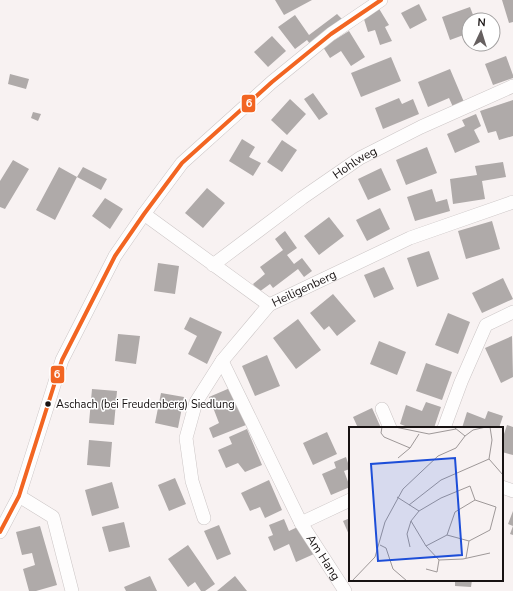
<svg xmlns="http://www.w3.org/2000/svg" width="513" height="591" viewBox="0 0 513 591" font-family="'Nunito Sans',sans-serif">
	<rect width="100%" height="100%" fill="#f8f2f2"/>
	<path fill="#afaaa9" d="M275,0H312L284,15Z
		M502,0H513V22L509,23Z
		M419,4L427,20L410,29L401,13Z
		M378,7L389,25L385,27L392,41L380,45L375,30L368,32L363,16Z
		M470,7L475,20H469V33L450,40L442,17Z
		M337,14L342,19L310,44L307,40L295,49L278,27L295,15L309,35Z
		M349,31L365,57L351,66L341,51L330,58L323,47Z
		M272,36L286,51L268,67L254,52Z
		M506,56L513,75V78L493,85L485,64Z
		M391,57L401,81L361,97L351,73Z
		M450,69L464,102L453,107L449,98L428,107L418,82Z
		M10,74L29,79L26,89L8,84Z
		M313,93L328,114L319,120L304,99Z
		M399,98L402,104L413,99L419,114L383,129L375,108Z
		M290,99L306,114L287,135L271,120Z
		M513,100V136L499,140L496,131L488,133L480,111Z
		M33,112L41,114L38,121L31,118Z
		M476,114L481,126L474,130L480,142L455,153L447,134L465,126L462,120Z
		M242,139L255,147L249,157L261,163L253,176L229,161Z
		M282,140L297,150L282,172L267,162Z
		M427,147L437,173L406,185L396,160Z
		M13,160L29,169L5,209L0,207V181Z
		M503,162L506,177L482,181L485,199L453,204L450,179L477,175L475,166Z
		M59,167L77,177L83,167L107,179L101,190L77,177L55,220L36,210Z
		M381,168L391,190L368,200L358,179Z
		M207,188L225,203L203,228L185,213Z
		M432,189L436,202L447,199L450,211L415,221L407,197Z
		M105,198L123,209L110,229L92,216Z
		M380,208L390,229L367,241L356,220Z
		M329,217L344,236L319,255L304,236Z
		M492,221L500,249L466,259L458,231Z
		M285,231L297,248L287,255L294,264L302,258L312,271L304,277L298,269L273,288L270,284L259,292L253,284L265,274L260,267L283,250L275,239Z
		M429,251L439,279L417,287L407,258Z
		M158,263L179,266L175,294L154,291Z
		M384,267L394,289L374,298L364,275Z
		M503,278L513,299L482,313L472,293Z
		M333,294L356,321L337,336L329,326L324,330L310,313Z
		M448,313L470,322L458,354L435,345Z
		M190,317L222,332L207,364L188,354L197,336L184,329Z
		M298,319L321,350L296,369L273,338Z
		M118,334L140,336L136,364L115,361Z
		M512,336L513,377L501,383L485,348Z
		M379,341L406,352L397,375L370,364Z
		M267,355L280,386L255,396L242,366Z
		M426,363L452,372L442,400L416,391Z
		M230,388L246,425L213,438L209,428L219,423L209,397Z
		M92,389L117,391L114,425L89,423Z
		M161,393L184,397L178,428L155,423Z
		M426,402L441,407L434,428H410L400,424L406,405L422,411Z
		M372,408L381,428H358L353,417Z
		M488,411L503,416L499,428H462L467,412L485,419Z
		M507,425L513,427V455L502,452V440Z
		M247,429L262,465L245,472L238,463L226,468L218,450L232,444L229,437Z
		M327,432L337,454L313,465L303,443Z
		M89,440L112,442L110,467L87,465Z
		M346,457L350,469L344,471L350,487L331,495L322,474L336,468L334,462Z
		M175,478L186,504L169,511L158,485Z
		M269,480L282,510L265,518L260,507L250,511L241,493Z
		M112,482L119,508L92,516L85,490Z
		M513,511V535L510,534L513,526L508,524Z
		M350,518V537L343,521Z
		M284,519L289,531L302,525L314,554L296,562L289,544L274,551L268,537L273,535L269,525Z
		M124,522L130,547L109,552L102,527Z
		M219,525L231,554L217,560L204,531Z
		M40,526L57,585L36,591H29L23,569L35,565L32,553L22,555L16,532Z
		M188,545L215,584L205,591H201L195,582L188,587L168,559Z
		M150,576L157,591H126L124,587Z
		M235,576L247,591H217Z
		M455,580H472L471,587L455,586Z"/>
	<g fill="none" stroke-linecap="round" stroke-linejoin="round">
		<g stroke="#cbc5c5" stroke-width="14">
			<g id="minor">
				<path d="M144,214L269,305"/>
				<path id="s1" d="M213,265L302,198L360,158L421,127L513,86"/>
				<path d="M222,361L301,523L350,500"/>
				<path d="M382,409L390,428"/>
				<path d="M444,428L461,382L486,325L513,312"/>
				<path d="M502,487L513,491"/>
				<path d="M19,496L53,517L72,591"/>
				<path id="s2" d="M204,518L192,481L186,438L196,402L222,361L269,305L410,238L513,202"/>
				<path id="s3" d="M301,523L345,591"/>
				<path d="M0,532L19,496L62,360L115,256L144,214L182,163L272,82L331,34L381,0"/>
			</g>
		</g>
		<use href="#minor" stroke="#fefdfd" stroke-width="13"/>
		<g stroke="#fff" stroke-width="7">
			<path id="bus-1" d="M0,532L19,496L62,360L115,256L144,214L182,163L272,82L331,34L381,0"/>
		</g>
		<use href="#bus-1" stroke="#f26522" stroke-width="4"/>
	</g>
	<circle fill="#171212" stroke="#fff" stroke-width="1.5" cx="48" cy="404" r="3.5"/>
	<g text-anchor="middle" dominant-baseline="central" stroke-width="3" stroke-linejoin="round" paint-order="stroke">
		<g font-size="11" fill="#171212" stroke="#fff" text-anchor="start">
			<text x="56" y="404">Aschach (bei Freudenberg) Siedlung</text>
		</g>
		<g font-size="12" fill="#171212" stroke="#fff">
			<text stroke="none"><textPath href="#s1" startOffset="175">Hohlweg</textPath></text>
			<text stroke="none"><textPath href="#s2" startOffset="280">Heiligenberg</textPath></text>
			<text stroke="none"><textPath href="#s3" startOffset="41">Am Hang</textPath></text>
		</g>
	</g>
	<g transform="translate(349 427)">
		<rect width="154" height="154" fill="#f8f2f2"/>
		<path fill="none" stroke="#9e9898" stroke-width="1" d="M33,0L32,6L35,10L61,21M46,0L80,7L107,2M141,0L143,13L140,32L154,48M106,1L116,9M116,9L124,3L137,0M49,31L61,21L70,7M48,70L70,84M60,78L92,53L140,32M62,94L77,119L98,108L106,85L126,73M98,108L120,114L141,103L147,80M31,118L37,121L44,142L58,154M77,119L90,133L114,132L141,126M61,120L58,107L62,94L70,84L92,71L121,59L126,73L147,80M117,131L120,114M77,142L88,145L90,133M3,154L26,130L36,95L54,62L89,29L107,21L116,9"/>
		<path fill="#1d4ed8" fill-opacity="0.15" stroke="#1d4ed8" stroke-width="2" d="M106,31L113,128L29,134L22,37Z"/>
		<rect width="154" height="154" fill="none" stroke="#171212" stroke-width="2"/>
	</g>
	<g stroke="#fff" stroke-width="1.5">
		<rect x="241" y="94" width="15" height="19" rx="4" fill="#f26522"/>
		<rect x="50" y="365" width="15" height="19" rx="4" fill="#f26522"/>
	</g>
	<g font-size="11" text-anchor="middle" font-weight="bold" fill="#fff">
		<text x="249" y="107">6</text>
		<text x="57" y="378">6</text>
	</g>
	<g transform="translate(481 32) rotate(4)"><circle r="19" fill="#ffffff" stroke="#a2a0a0"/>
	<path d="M0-3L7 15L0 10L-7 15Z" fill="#666060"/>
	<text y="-6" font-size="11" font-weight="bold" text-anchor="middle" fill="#171212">N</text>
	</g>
</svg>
